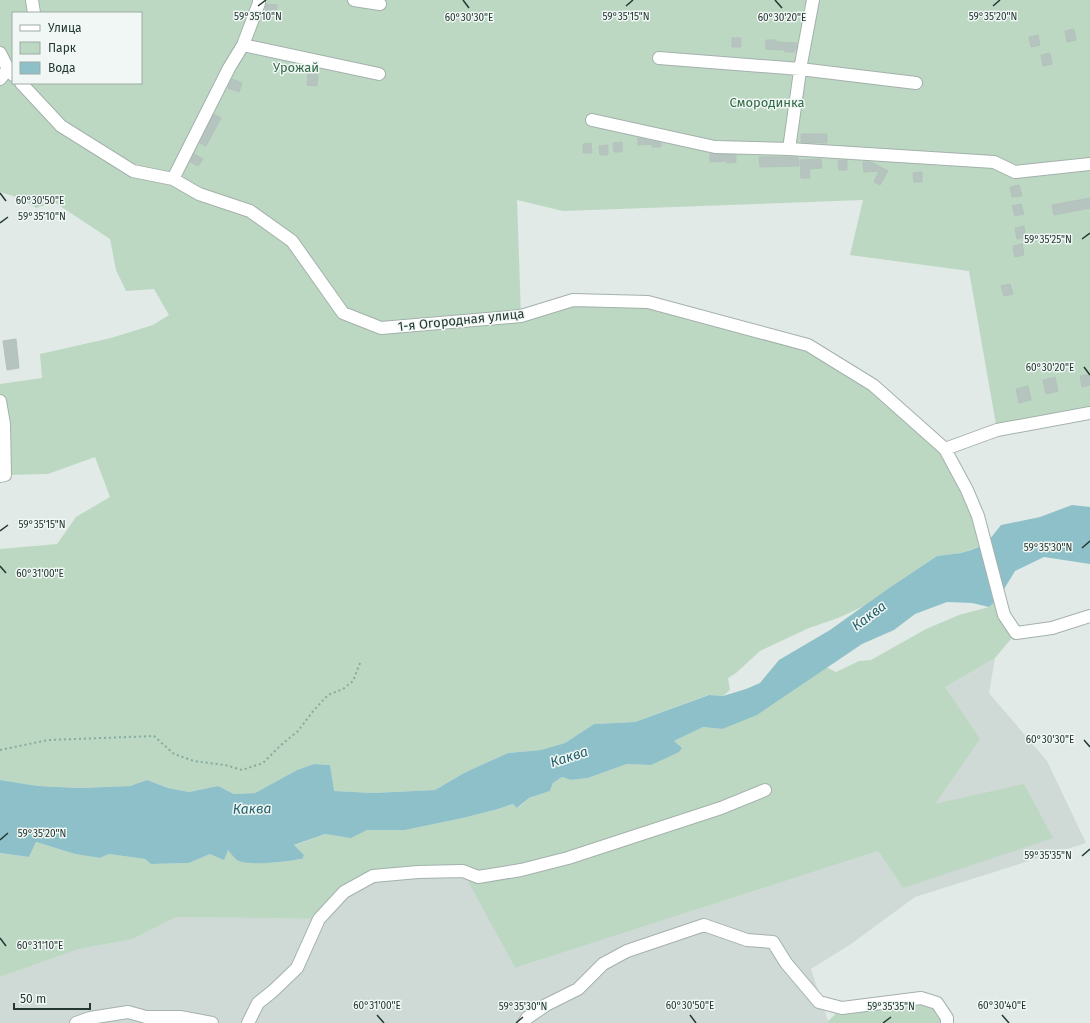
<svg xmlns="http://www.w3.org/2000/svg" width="1090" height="1023" viewBox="0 0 1090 1023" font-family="'Fira Sans',sans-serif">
	<rect width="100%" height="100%" fill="#e1eae6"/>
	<path fill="#cfd9d5" d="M995,658L989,693L1047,761L1086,843L915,897L851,944L811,969L828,1021L826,1023H0V977L79,949L133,939L176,917L319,919L373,876L463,871L515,968L878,851L903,888L1024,785L935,805L945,687Z"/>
	<path fill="#bcd8c3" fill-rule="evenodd" d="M0,0H1090V413L997,430L969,271L850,255L863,200L563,211L517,200L521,316L573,300L648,302L808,345L873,385L945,449L986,544L961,553L937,556L889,588L864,606L838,618L809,628L760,651L736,673L728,678L730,690L723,696L708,695L635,722L594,724L565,743L541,750L508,753L490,761L464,773L435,790L373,793L333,791L330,765L314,764L297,770L255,793L234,794L218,786L189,792L168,788L147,780L130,786L80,788L38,786L0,780V549L57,544L76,517L110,497L95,457L48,474L5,475L0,401V384L42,378L40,354L111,338L153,325L169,315L154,289L126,291L116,270L110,239L54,202L36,208L23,199L0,192ZM13,13H141V83H13Z
		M998,599L1016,633L995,658L945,687L980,739L935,804L1024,784L1053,838L903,888L878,851L515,968L463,872L374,876L319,919L176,917L133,939L79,949L0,977V853L29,857L36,842L75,854L100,858L109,854L145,859L151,864L189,863L210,854L228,850L249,863L281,862L302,859L293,846L325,834L351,837L367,830H405L463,818L498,809L514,804L518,808L529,798L550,791L553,783L562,777L571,780L588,778L627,764L651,765L674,741L703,727L722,729L808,680L826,667L836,672L859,661L871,660L926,629L959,615L989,607Z
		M937,1003L947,1023H826L842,1008Z"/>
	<path fill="#8ec0c9" d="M1072,505L1090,507V564L1044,557L1015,571L998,599L989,607L972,603L947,602L915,614L894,630L862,644L757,715L722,729L703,727L674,741L682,748L679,752L651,765L627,764L588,778L571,780L562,777L553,783L550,791L529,798L517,808L513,804L498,809L463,818L405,830H367L351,838L325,834L294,845L304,855L302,859C288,861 249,867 237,860C234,858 231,853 228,850L224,860L210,854L189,863L151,864L145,859L109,854L100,858L75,854L36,842L29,857L0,853V780L38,786L80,788L130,786L147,780L168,788L189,792L218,786L234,794L255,793L297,770L314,764L330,765L334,791L373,793L435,790L464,773L490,761L508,753L541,750L565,743L594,724L635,722L709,695L723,696L746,689L760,683L779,660L830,630L889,588L937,556L961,553L971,550L986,544L1001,525L1040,517Z"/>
	<path fill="#b6c4bf" stroke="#b4c2bc" d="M266,4L277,5L276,16L265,15Z
		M1074,29L1076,40L1067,42L1065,31Z
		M1038,35L1040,45L1031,47L1029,37Z
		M732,38H741V47H732Z
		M766,40H776V42L797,43L796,50H794V52H785V50L766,49Z
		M1050,53L1052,64L1043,66L1041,55Z
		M308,71L318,72L317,86L307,85Z
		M232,79L242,83L239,92L228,88Z
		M214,114L221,118L206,146L200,143Z
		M801,134H827V143L801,142Z
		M638,138L661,143V147H652V144L638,145Z
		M622,142V152H614L613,143Z
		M591,143L592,153H583V144Z
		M608,145V155H600L599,146Z
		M194,154L203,159L198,166L190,162Z
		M710,154L736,155V162L727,163V161L710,162Z
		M759,157H798L799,166L760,167Z
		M821,159L822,168L809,169L810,178H801L800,160Z
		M847,160V170H839L838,161Z
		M863,162H871L888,171L880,185L874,182L879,171L864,172Z
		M922,172V182H914L913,173Z
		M1019,185L1022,196L1012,197L1010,187Z
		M1090,198V208L1054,215L1052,205Z
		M1021,204L1024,214L1015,216L1012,206Z
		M1024,226L1026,237L1017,239L1015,228Z
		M1022,244L1024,255L1015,257L1013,246Z
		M1010,284L1013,294L1004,296L1001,286Z
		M16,339L19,368L7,370L3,341Z
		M1090,374V385L1082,387L1080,376Z
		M1055,377L1058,391L1046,394L1043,380Z
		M1028,386L1031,400L1019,403L1016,389Z"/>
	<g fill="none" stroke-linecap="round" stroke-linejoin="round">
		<g stroke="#a4b1ac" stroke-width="14">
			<path id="minor" d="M32,0L34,13
				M354,0L380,4
				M813,0L801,64L789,149L994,162L1015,172L1090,164
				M243,45L379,74
				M0,53L8,69L13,75
				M659,58L800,69L916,83
				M0,79L8,69
				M21,83L61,126L133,171L173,179L199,194L250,211L292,241L343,313L381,328L521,316L573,300L648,302L808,345L873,385L945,449L967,490L978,516L1004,615L1016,633L1052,628L1090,616
				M592,120L715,147L789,149
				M173,179L229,68L243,45L259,3V0
				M0,401L4,424L5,475L0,476
				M945,449L997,430L1090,413
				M76,1023L90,1018L128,1012L146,1017H180L212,1023
				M248,1023L258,1003L273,991L297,968L319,919L344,892L373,876L418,872L463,871L478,877L521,870L568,858L721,808L765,790
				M524,1023L527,1018L546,1005L578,989L603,964L627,951L704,925L747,940L773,942L786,963L819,1002L842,1008L921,998L937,1003L947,1018V1023"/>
		</g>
		<path stroke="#85aa9e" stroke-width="2" stroke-dasharray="2 3" stroke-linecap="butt" d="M0,750L48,740L154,736L174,754L194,761L225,765L242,770L263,763L281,745L298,731L314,710L328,695L343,689L353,681L360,663"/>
		<use href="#minor" stroke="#fff" stroke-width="12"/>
	</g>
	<path fill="none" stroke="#233832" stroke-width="1.5" d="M463,0L469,8M775,0L782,8M258,6L266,0M626,6L633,0M993,6L1000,0M0,193L6,201M0,223L8,217M1082,239L1090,233M1084,367L1090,375M0,531L8,525M1082,548L1090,541M0,566L6,573M1084,740L1090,747M0,840L8,833M1082,856L1090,849M0,938L6,946M377,1015L384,1023M690,1015L696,1023M1002,1015L1009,1023M516,1023L523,1017M883,1023L891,1017"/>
	<g text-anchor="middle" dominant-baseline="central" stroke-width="3" stroke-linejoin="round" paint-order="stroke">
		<g font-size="13" fill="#326a48" stroke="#f1f7f4">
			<text x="296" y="67">Урожай</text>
			<text x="767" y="102">Смородинка</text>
		</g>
		<g font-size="13" fill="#233832" stroke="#f1f7f4">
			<text transform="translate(461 320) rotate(-6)">1-я Огородная улица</text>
		</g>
		<g font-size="14" font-style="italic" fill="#24616d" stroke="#f1f7f4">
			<text transform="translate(869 616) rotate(-37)">Каква</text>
			<text transform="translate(569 757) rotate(-18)">Каква</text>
			<text transform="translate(252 809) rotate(-1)">Каква</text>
		</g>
	</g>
	<g font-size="10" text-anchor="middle" fill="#233832" stroke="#f1f7f4" stroke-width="3" stroke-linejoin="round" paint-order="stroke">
		<text x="258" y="20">59°35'10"N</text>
		<text x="626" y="20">59°35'15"N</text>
		<text x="993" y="20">59°35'20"N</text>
		<text x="469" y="21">60°30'30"E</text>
		<text x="782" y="21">60°30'20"E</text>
		<text x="40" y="204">60°30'50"E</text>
		<text x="42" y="220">59°35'10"N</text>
		<text x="1048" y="243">59°35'25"N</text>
		<text x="1050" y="371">60°30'20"E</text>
		<text x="42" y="528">59°35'15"N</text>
		<text x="1048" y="551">59°35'30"N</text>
		<text x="40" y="577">60°31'00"E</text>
		<text x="1050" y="743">60°30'30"E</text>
		<text x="42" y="837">59°35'20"N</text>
		<text x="1048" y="859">59°35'35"N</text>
		<text x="40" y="949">60°31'10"E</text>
		<text x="377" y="1009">60°31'00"E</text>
		<text x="690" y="1009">60°30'50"E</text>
		<text x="1002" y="1009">60°30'40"E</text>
		<text x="523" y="1010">59°35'30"N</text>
		<text x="891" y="1010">59°35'35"N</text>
	</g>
	<rect x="12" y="12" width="130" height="72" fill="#f1f7f4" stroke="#9faba6"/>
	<rect x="20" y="25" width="20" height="6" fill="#ffffff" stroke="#9faba6"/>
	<text x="48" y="32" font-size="12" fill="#233832">Улица</text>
	<rect x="20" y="42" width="20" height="12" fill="#bcd8c3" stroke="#9faba6"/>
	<text x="48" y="52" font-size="12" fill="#233832">Парк</text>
	<rect x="20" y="62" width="20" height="12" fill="#8ec0c9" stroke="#9faba6"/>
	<text x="48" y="72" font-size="12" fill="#233832">Вода</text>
	<path d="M14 1003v6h76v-6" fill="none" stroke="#233832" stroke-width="2"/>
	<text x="20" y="1003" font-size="12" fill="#233832" stroke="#f1f7f4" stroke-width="3" paint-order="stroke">50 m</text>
</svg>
